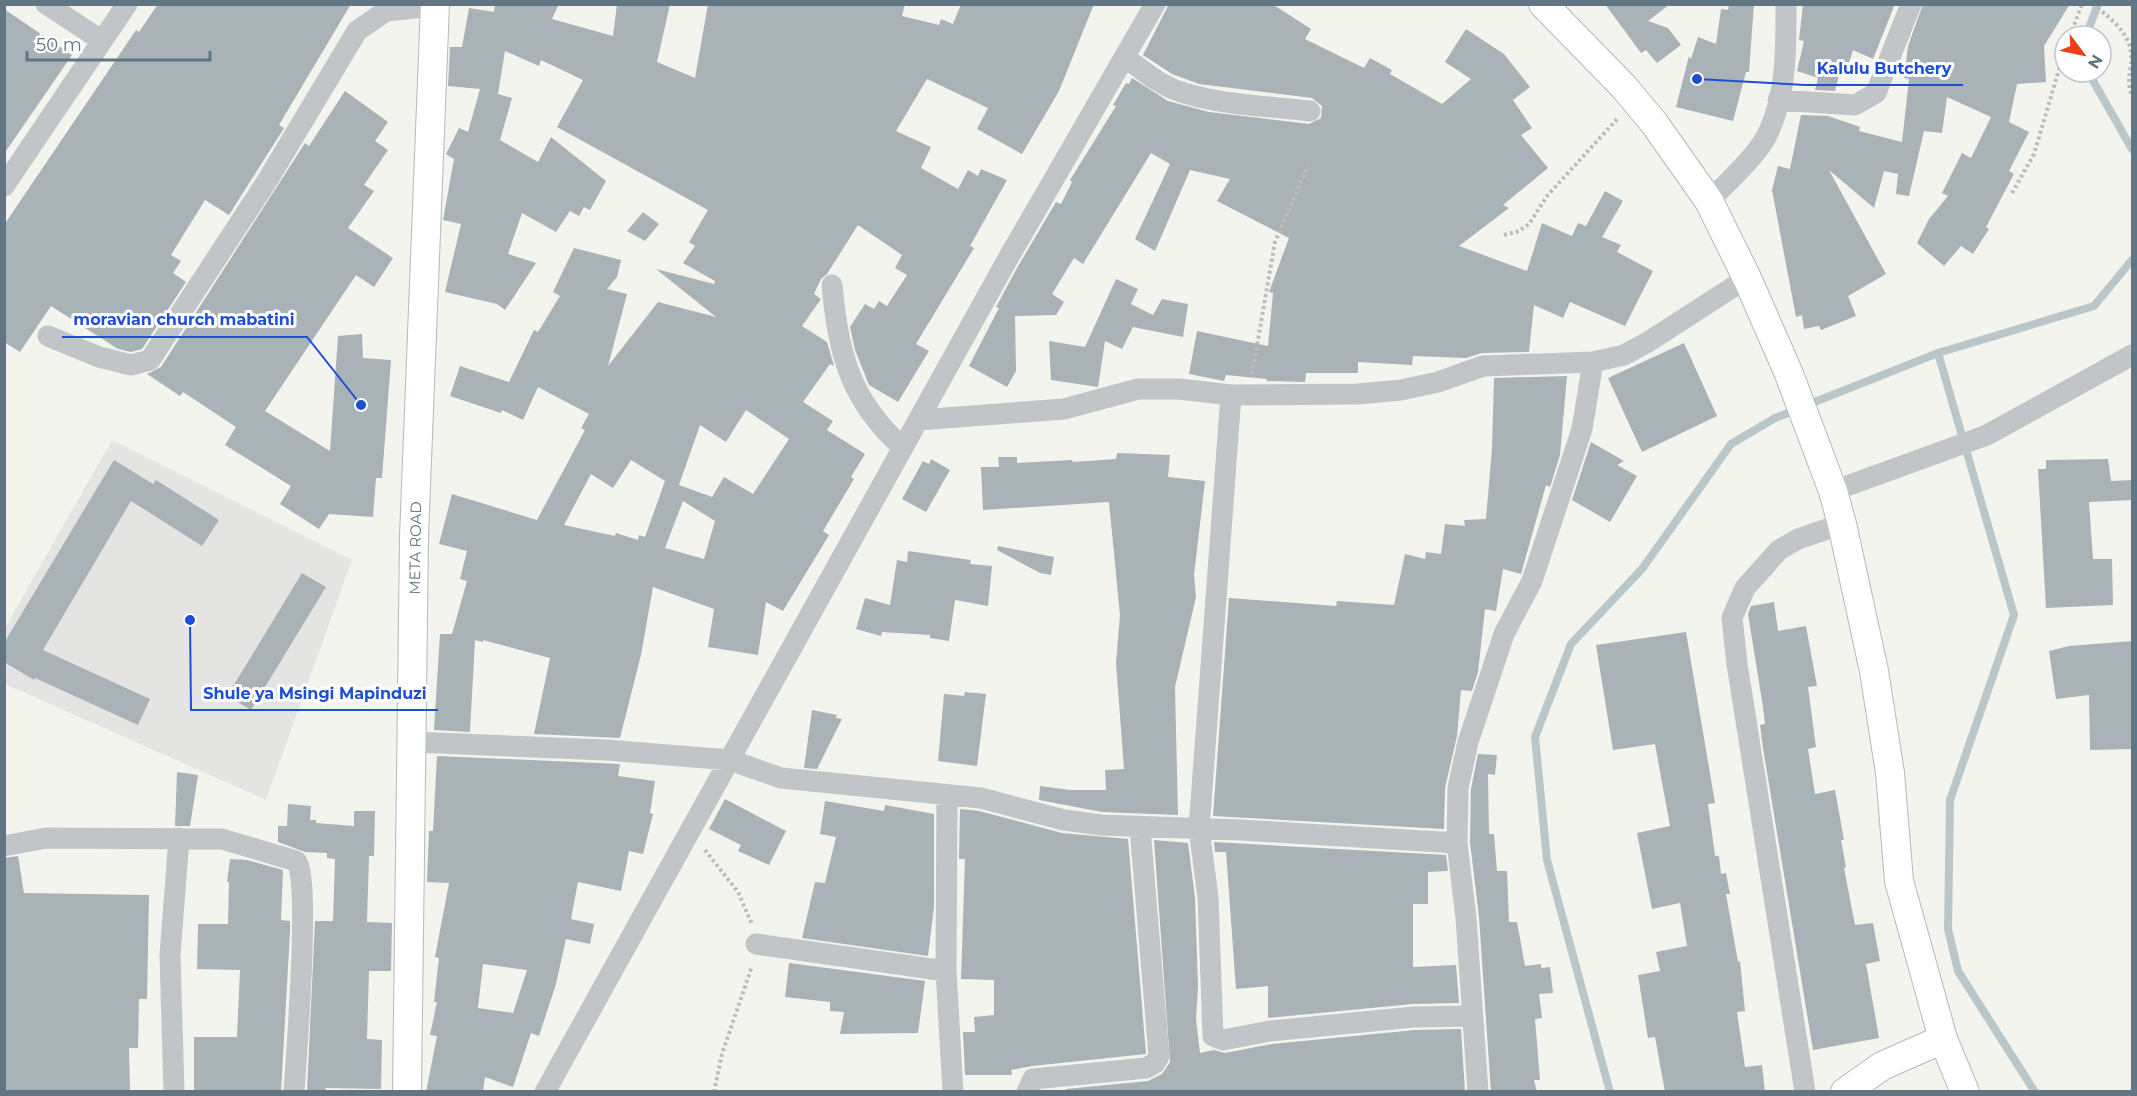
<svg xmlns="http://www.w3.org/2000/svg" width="2137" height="1096" viewBox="0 0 2137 1096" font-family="Montserrat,sans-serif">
	<rect width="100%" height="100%" fill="#f4f4ef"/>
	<path fill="#e4e5e3" d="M112,440L352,560L266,800L5,684V628Z"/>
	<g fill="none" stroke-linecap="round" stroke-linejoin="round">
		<path stroke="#b9c7cb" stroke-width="8" d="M2086,36L2098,4
			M2088,72L2132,149
			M1938,353L2014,615L1950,800L1948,929L1958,971L2035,1092
			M1807,405L1938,353L2094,306L2132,260
			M1610,1092L1547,860L1535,737L1571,644L1642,569L1731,444L1775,418L1796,410"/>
	</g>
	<path fill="#a9b2b6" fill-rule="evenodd" d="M158,4H351L279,125L284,128L229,215L205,200L171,255L181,261L173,273L186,282L142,349L131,352L118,349L51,306L20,352L4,342V225L136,30L139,32Z
		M495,4H559L552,19L613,36L617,4H670L657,62L695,78L708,4H905L902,16L939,25L941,19L953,24L961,4H1094L1059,91L1022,154L977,129L988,108L927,79L896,131L931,147L921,168L958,189L968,170L978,176L981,169L1007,180L970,246L974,248L916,344L929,351L898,402L869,385L855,350L850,327L865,304L874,309L879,301L887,306L907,275L895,268L902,255L858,225L827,274L821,279L814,294L821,299L802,326L827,342L834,366L830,364L803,402L833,421L827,430L865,454L851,477L854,479L823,531L829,535L783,611L766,602L758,655L708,647L714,609L653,587L641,655L620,738L534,734L550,658L483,640V642L475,640L470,732L434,730L440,634H452L467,581L460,579L467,551L439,544L452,494L537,520L585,430L581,428L589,414L538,387L523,420L502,410L501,413L450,396L460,366L509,382L534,330L538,332L560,296L553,292L574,248L621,260L617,277L607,289L627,294L608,366L658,302L716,317L656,269L714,284L715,281L683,263L695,246L689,242L708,210L557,127L583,80L541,60L539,66L505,51L498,94L512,98L500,140L538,162L551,137L606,181L590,210L584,207L579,216L570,211L556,232L522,213L508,254L536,263L505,310L497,304L445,292L461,224L443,220L454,159L446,154L459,128L468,132L480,89L448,86L450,47H462L469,8L494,12ZM746,410L789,439L753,494L724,477L712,497L679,485L700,425L726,442ZM631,460L665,481L645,537L639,535L638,540L616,533L615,536L564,525L591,474L613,488ZM683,501L715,521L704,559L665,548Z
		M1169,4H1272L1311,29L1305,39L1364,68L1370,58L1392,70L1390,74L1442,104L1471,79L1445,62L1466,29L1504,54L1530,87L1513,100L1532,128L1521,135L1548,168L1503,205L1509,208L1459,246L1527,271L1542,223L1572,236L1578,223L1586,226L1605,191L1623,201L1602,237L1621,245L1617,252L1653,271L1625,326L1570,302L1563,318L1534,305L1529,352L1482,353L1466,358L1413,356L1412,365L1358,362V373H1306L1305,382L1267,381V379L1226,375L1224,381L1189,374L1197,331L1268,346L1273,293L1269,292L1289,238L1217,201L1230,179L1190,170L1155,251L1135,239L1170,164L1151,153L1083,264L1074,258L1052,294L1064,302L1056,315L1015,316L1016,371L1007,387L969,366L999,308L996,307L1017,268L1056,202L1061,204L1072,182L1070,180L1116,106L1113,105L1126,83L1129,84L1132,78L1168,101L1209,112L1309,124L1321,118L1322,106L1312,98L1199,84L1172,74L1146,57L1143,55Z
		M1605,4H1670L1648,21L1668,28L1681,45L1657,63L1646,50L1641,53Z
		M1729,4H1754L1749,72H1746L1733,121L1676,107L1689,56L1691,59L1698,37L1716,44L1721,9L1728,10Z
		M1803,4H1895L1873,59L1853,50L1847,69L1841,67L1835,91L1815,90L1818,78L1797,71L1804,41L1799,40Z
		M1923,4H2070L2044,46L2046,82L2017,84L2009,122L2029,132L2009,171L2014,174L1986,227L1989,229L1973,254L1961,246L1944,266L1917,243L1929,219L1948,196L1942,193L1962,153L1971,158L1991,117L1947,97L1942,133L1924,131L1909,196L1896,194L1898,174L1884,171L1874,208L1829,170L1886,274L1848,296L1856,316L1821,330L1819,326L1804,329L1802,315L1796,317L1772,190L1778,166L1790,169L1801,115L1828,116L1860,127L1859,131L1902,142L1909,79L1904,78L1908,46Z
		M4,9L72,55L4,154Z
		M345,91L388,122L375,141L388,150L364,185L374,191L348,228L393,258L374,287L356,275L265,411L330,451L338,336L362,334L363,358L391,360L382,478H376L373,517L329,514L319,529L280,504L291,486L225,445L236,427L183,392L180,396L147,374L161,367L305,143L309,146Z
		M643,212L659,224L645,241L627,231Z
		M1116,279L1138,289L1131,304L1153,315L1162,299L1188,304L1183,337L1133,327L1122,349L1105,341L1098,387L1051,380L1049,341L1085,347Z
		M1684,343L1717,416L1642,452L1608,378Z
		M1567,376L1560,455L1550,487L1546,485L1521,574L1503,569L1496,611L1485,609L1478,672L1472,691L1461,690L1457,736L1445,788L1444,829L1213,816L1229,598L1336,606L1337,601L1394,605L1405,554L1425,559L1426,552L1441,554L1445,524L1465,526L1464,520L1486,519L1492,449L1494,378Z
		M1591,442L1624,461L1617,465L1637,476L1610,522L1572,500Z
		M1117,453L1170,455L1168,477L1205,481L1194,575L1196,597L1175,687L1178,815L1102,812L1039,800L1040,786L1070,790H1106L1105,770L1124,769L1116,663L1120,615L1109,502L983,510L981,467H999L998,457H1017V463L1072,460L1073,462L1116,459Z
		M931,459L950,470L926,512L902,499L923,461L929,464Z
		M2108,459L2111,481L2133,480V500L2089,502L2093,559H2112L2113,605L2046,608L2038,469H2046V460Z
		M114,460L153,484L156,480L219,520L202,546L131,501L43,650L150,699L138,725L35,678L34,680L4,662V643Z
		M998,546L1054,557L1051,575L1040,573L997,550Z
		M908,551L971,560L970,564L992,566L988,606L955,600L949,641L930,638V635L882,632L881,636L856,629L865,598L890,605L897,560L907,562Z
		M302,573L326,587L251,710L227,696Z
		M1774,602L1778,631L1806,626L1817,686L1808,687L1816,747L1808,749L1815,794L1835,790L1844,840H1841L1846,867L1844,868L1855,925L1873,923L1880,961L1866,964L1879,1038L1813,1050L1763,748L1760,725L1765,724L1763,707L1748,614L1751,606Z
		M1686,632L1715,803L1708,804L1715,856H1719L1721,874L1726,873L1730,894H1726L1738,962L1740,961L1745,1011L1737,1012L1745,1067L1762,1065L1765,1092H1665L1655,1037L1648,1038L1638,975L1660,971L1656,952L1687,946L1680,903L1652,909L1637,833L1670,826L1655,744L1613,750L1596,645Z
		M2133,641V749L2090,750L2089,695L2056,699L2049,651L2069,646Z
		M965,692L986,694L977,766L938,761L944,694L964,696Z
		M812,710L837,715L836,718L842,719L817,769L804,768Z
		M1478,754L1497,755L1495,775L1488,774L1489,834H1494L1497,871H1507L1509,922H1517L1525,966L1541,964V968L1550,967L1553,993L1539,994L1542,1018L1535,1019L1540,1080H1534L1537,1092H1491L1479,917L1470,842L1471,789Z
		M437,756L620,764L618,776L655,781L650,813L653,814L643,854L629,851L621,891L578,882L571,919L594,924L590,944L566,939L556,984L539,1036L531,1033L513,1087L485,1077L483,1092H426L437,1036L430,1035L437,1002H434L439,958L435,957L449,883L427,882L429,831H433ZM483,964L527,970L513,1013L478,1008Z
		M177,772L198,775L190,826H175Z
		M725,799L786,831L769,865L738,851L741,845L709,829Z
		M825,801L884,811L885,805L934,814V907L928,956L802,938L815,882L825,883L836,837L820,834Z
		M288,804L311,806L310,820H316V823L354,826V811H375L374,856H369L367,922L392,923L391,971H369L367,1039L382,1040L381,1089L326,1088L325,1092H307L315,921H333L335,859L327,858V853L305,852L278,842V826H287Z
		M960,809L979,811L1062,833L1128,839L1146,1054L1032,1066L1011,1070L1012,1075H965L963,1032H975L974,1017L994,1015V980L961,979L965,859H959Z
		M1154,840L1188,843L1195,898L1198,987L1196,1019L1200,1053L1214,1050L1225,1053L1272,1044L1415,1030L1461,1029L1465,1092H1066V1089L1148,1081L1162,1074L1170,1062Z
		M1214,842L1446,855L1448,871L1428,872V904H1413V967L1456,965L1459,1003L1413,1004L1268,1018V986L1236,989L1226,852H1215Z
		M18,856L24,893L149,895L147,999H139L138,1048H129L130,1092H4V858Z
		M230,859L247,860L283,870L281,920L290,921V931L281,1092H194V1037H237L240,970L197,969L198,924H228L229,882H227Z
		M789,963L925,981L918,1033L840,1034L844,1012L830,1011V1002L785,997Z"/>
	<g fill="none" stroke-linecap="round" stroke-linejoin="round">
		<g stroke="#b3b9bd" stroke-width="30">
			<path id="secondary" d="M1543,4L1624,87L1654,123L1709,201L1747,278L1789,374L1833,491L1842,524L1874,671L1890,773L1899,881L1943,1039L1965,1092
				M407,1092L414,537L435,4
				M1845,1092L1882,1066L1943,1039"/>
		</g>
		<path stroke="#babdbf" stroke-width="4" stroke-dasharray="3 3" stroke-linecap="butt" d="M2093,4C2108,17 2129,31 2131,53C2133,70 2125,75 2132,97
			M2070,36L2082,4
			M2012,193L2034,154L2065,49
			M1504,235L1519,231L1529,224L1547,196L1618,118
			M1252,374L1275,242L1308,165
			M705,850L738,892L752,924
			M714,1092L722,1054L752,966"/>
		<path stroke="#c1c5c8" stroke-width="21" d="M46,4L101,40
			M1125,57C1143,71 1160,85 1181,92C1221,105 1268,106 1310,111
			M1778,100L1855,105L1876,93L1911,4
			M4,186L127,4
			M1709,201C1726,184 1760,153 1769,131C1787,91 1786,47 1786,4
			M832,285C838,353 850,400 902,447
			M48,336L99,357L131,365L150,360L267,181L357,31L386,11L434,6
			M1231,395L1199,829L1208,897L1213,1036L1223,1040L1270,1031L1414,1017L1472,1016
			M918,420L1064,409L1138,389H1179L1231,395L1358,394L1401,390L1438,382L1483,366L1593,362L1624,355L1648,342L1747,278
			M1833,491L1987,435L2132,355
			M413,742L606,750L730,760L781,778L981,798L1064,820L1101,825L1241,830L1457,843
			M947,796L946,971L953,1092
			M4,846L46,838L222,839L296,861C311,874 296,1060 294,1092
			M756,944L946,971
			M174,1092L170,955L179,838
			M545,1092L1006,262L1155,4
			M1027,1092L1033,1079L1146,1068L1155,1063L1159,1056L1140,828
			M1478,1092L1466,918L1457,843L1458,788L1468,742L1504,634L1532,581L1582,429L1593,362
			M1805,1092L1737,664L1732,618L1745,588L1779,550L1798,539L1842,524"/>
		<use href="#secondary" stroke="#fff" stroke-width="28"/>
	</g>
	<g text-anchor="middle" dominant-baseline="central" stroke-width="6" stroke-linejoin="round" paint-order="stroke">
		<g font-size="15" fill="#617582" stroke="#fff">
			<text transform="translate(415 548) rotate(-89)">META ROAD</text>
		</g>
	</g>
	<path fill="none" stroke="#1d4ed8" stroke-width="2" d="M1697 79L1805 85H1963M361 405L307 337H62M190 620L191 710H438"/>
	<g fill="#1d4ed8" stroke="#fff" stroke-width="2">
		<circle cx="1697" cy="79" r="6"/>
		<circle cx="361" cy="405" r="6"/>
		<circle cx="190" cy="620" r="6"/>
	</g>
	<g font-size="16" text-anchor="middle" font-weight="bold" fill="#1d4ed8" stroke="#fff" stroke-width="6" stroke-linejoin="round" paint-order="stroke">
		<text x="1884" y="74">Kalulu Butchery</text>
		<text x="184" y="325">moravian church mabatini</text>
		<text x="315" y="699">Shule ya Msingi Mapinduzi</text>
	</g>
	<rect width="2137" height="1096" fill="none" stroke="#617582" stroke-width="12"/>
	<g transform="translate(2083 54) rotate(122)"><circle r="28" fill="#ffffff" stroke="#c0c8cd" stroke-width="1.5"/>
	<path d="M0-4.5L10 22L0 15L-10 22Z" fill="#eb4018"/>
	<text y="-9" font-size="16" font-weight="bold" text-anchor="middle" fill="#617582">N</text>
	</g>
	<path d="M27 51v9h183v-9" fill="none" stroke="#617582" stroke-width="3"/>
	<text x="36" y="51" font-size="18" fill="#617582" stroke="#ffffff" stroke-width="4.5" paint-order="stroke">50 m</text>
</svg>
